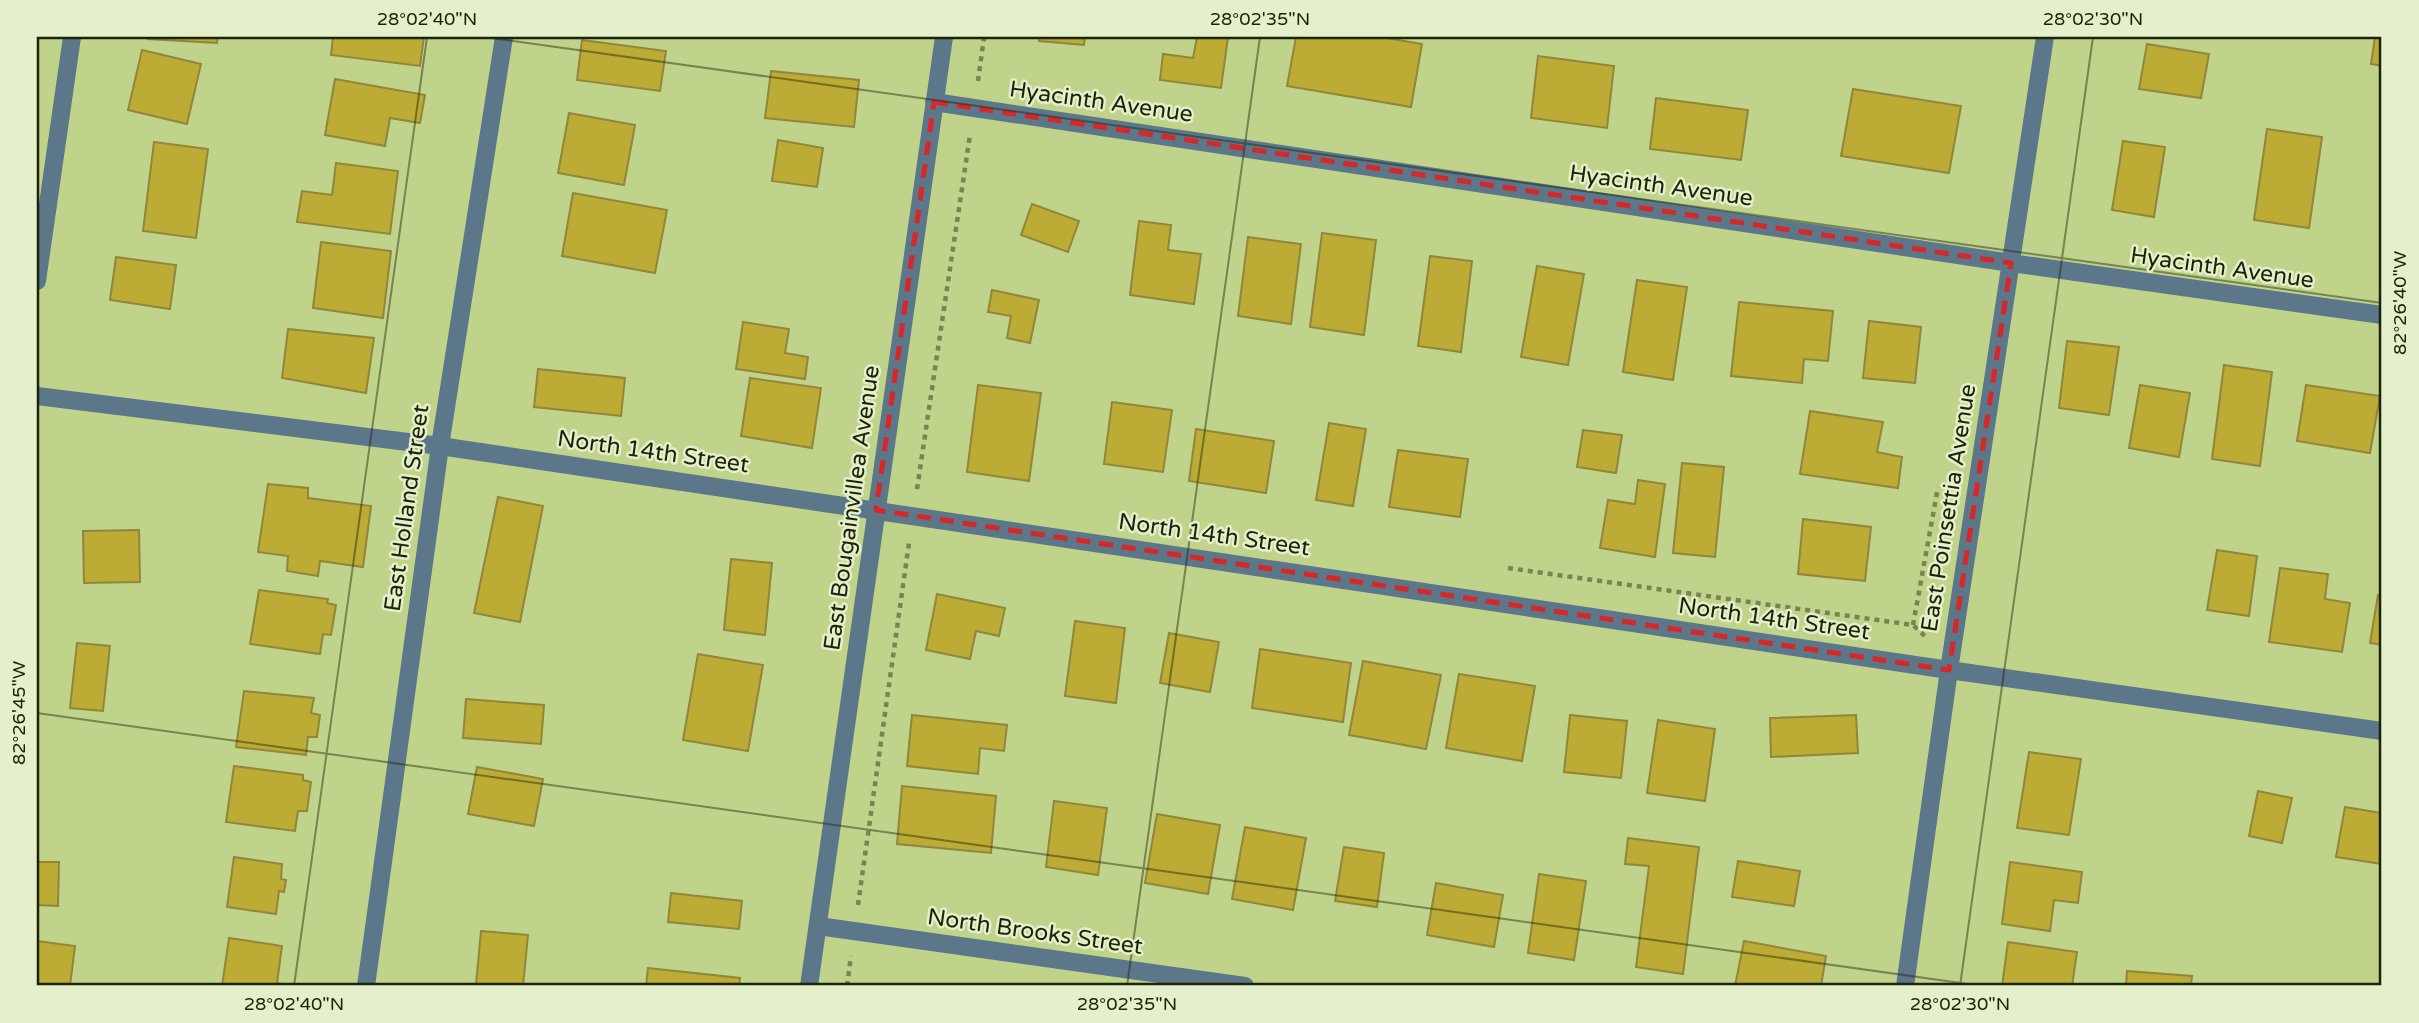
<svg xmlns="http://www.w3.org/2000/svg" width="2419" height="1023" viewBox="0 0 2419 1023" font-family="'Varela Round',sans-serif">
	<rect width="100%" height="100%" fill="#bfd38b"/>
	<path fill="#bcab35" stroke="#92863b" stroke-width="2" d="M148,37H218L217,43L148,39Z
		M333,37H424L420,66L331,55Z
		M1040,37H1085L1084,45L1039,41Z
		M1197,37H1228L1221,88L1160,80L1163,54L1193,58Z
		M1296,37H1381L1422,44L1411,107L1287,86Z
		M2375,37H2382V66L2371,64Z
		M582,40L666,51L660,91L577,80Z
		M2147,44L2209,54L2201,98L2139,89Z
		M142,50L201,64L187,124L128,110Z
		M1538,56L1614,66L1607,128L1531,118Z
		M771,71L859,80L854,127L765,118Z
		M335,79L425,95L420,123L390,118L385,146L325,135Z
		M1853,89L1961,106L1949,173L1841,156Z
		M1656,98L1748,110L1741,160L1650,149Z
		M569,113L635,125L624,185L558,173Z
		M2267,129L2322,137L2309,228L2254,220Z
		M778,140L823,148L817,187L772,181Z
		M2123,141L2165,147L2154,217L2112,210Z
		M154,142L208,149L196,238L143,231Z
		M336,163L398,171L390,234L297,222L302,191L332,195Z
		M573,193L667,210L655,273L562,256Z
		M1032,204L1079,221L1068,252L1021,235Z
		M1139,221L1171,225L1168,250L1201,254L1194,304L1130,295Z
		M1322,233L1376,240L1364,335L1310,327Z
		M1248,237L1301,244L1291,324L1238,316Z
		M321,242L391,251L383,318L313,308Z
		M1430,256L1472,261L1461,352L1418,346Z
		M116,257L176,265L170,309L110,300Z
		M1537,266L1584,274L1568,365L1521,357Z
		M1637,280L1687,287L1673,380L1623,372Z
		M992,290L1039,300L1030,343L1007,338L1011,316L988,312Z
		M1739,302L1833,311L1828,361L1804,359L1802,383L1731,376Z
		M1869,321L1921,327L1915,383L1863,378Z
		M743,322L789,329L785,353L808,357L805,379L736,369Z
		M288,329L374,338L366,393L282,378Z
		M2067,341L2119,347L2109,415L2059,408Z
		M2224,365L2272,372L2260,466L2212,459Z
		M538,369L625,378L621,416L534,407Z
		M750,378L821,388L812,448L741,436Z
		M978,385L1041,393L1029,481L967,472Z
		M2140,385L2190,393L2179,457L2129,448Z
		M2306,385L2380,396L2370,453L2297,441Z
		M1112,402L1172,410L1163,472L1104,464Z
		M1810,411L1883,422L1877,452L1902,457L1898,488L1800,474Z
		M1329,423L1366,429L1353,506L1316,500Z
		M1196,429L1274,441L1266,493L1189,481Z
		M1583,430L1622,435L1616,473L1577,467Z
		M1398,450L1468,459L1460,517L1389,507Z
		M1682,463L1724,467L1715,557L1673,553Z
		M1638,480L1665,484L1655,557L1600,548L1608,500L1635,504Z
		M268,484L308,488V498L371,506L363,567L320,561L318,576L287,571L288,556L258,552Z
		M498,497L543,506L520,622L474,613Z
		M1803,519L1871,527L1865,581L1798,574Z
		M139,530L140,582L84,583L83,531Z
		M2217,550L2257,556L2249,616L2207,610Z
		M731,559L772,563L765,635L724,630Z
		M2280,568L2328,574L2325,599L2350,603L2342,652L2269,642Z
		M259,590L328,599L327,603L336,605L331,635L323,634L320,654L250,644Z
		M937,594L1005,608L999,636L976,631L970,659L926,650Z
		M2378,595L2382,596V645L2370,643Z
		M1075,621L1125,628L1116,703L1065,696Z
		M1169,633L1219,642L1210,692L1160,683Z
		M77,643L110,646L103,711L70,708Z
		M1260,649L1351,663L1343,722L1252,708Z
		M698,654L763,665L748,751L683,740Z
		M1363,661L1441,675L1426,749L1349,735Z
		M1459,674L1535,686L1522,761L1446,748Z
		M244,691L314,698L311,713L320,715L317,737H308L306,755L236,747Z
		M466,699L544,705L541,744L463,738Z
		M912,715L1007,725L1004,751L980,748L978,774L907,766Z
		M1570,715L1627,721L1621,778L1564,772Z
		M1856,715L1858,753L1771,757L1770,718Z
		M1658,720L1715,729L1705,801L1647,793Z
		M2029,752L2081,759L2069,835L2017,828Z
		M234,766L303,775V780L311,782L307,811H298L295,831L226,822Z
		M477,767L543,779L534,826L468,814Z
		M902,786L996,796L991,853L897,844Z
		M2258,791L2292,798L2282,843L2249,836Z
		M1054,801L1107,808L1098,875L1046,867Z
		M2345,807L2382,813V864L2336,857Z
		M1157,814L1220,825L1208,894L1145,883Z
		M1245,827L1306,838L1293,910L1232,899Z
		M1628,838L1699,847L1683,974L1636,967L1649,866L1625,864Z
		M1344,847L1384,853L1377,907L1335,901Z
		M234,857L282,864L281,879L286,880L284,892L279,891L276,914L227,907Z
		M1738,861L1800,871L1794,906L1732,897Z
		M37,862H59L58,906L37,905Z
		M2010,862L2082,872L2078,903L2054,900L2050,931L2002,924Z
		M1539,874L1586,881L1574,960L1528,953Z
		M1436,883L1503,895L1494,947L1427,935Z
		M671,893L742,901L739,929L668,922Z
		M481,931L528,935L523,986L476,984Z
		M229,938L282,946L277,983L283,984V986H222Z
		M37,941L75,946L70,986H37Z
		M1744,941L1826,956L1821,986H1735Z
		M2008,942L2077,952L2072,986H2002Z
		M648,968L740,978L739,986H646Z
		M2127,971L2192,976L2191,986H2126Z"/>
	<g fill="none" stroke-linecap="round" stroke-linejoin="round">
		<path stroke="#778550" stroke-width="4.5" stroke-dasharray="5 5" stroke-linecap="butt" d="M978,81L984,37
			M917,489L970,135
			M1508,568L1913,625L1927,638
			M1913,625L1938,487
			M858,905L909,543
			M847,986L851,956"/>
		<path stroke="#5c768a" stroke-width="18" d="M934,102L2011,263L2382,315
			M37,281L72,37
			M37,396L440,446L1949,670L2382,731
			M818,926L1245,986
			M366,986L440,446L504,37
			M809,986L944,37
			M1905,986L1949,670L2045,37"/>
	</g>
	<path fill="none" stroke="#d62828" stroke-width="5" stroke-dasharray="14 9" stroke-linejoin="round" d="M934,102L2011,263L1949,670L876,510Z"/>
	<path fill="none" stroke="#1d2306" stroke-width="2" stroke-opacity="0.45" d="M485,37L2382,303M37,713L1982,986M294,986L427,37M1127,986L1260,37M1960,986L2093,37"/>
	<g text-anchor="middle" dominant-baseline="central" stroke-width="5" stroke-linejoin="round" paint-order="stroke">
		<g font-size="23" fill="#1d2306" stroke="#e4efcb">
			<text transform="translate(1101 102) rotate(8)">Hyacinth Avenue</text>
			<text transform="translate(1661 186) rotate(8)">Hyacinth Avenue</text>
			<text transform="translate(2222 268) rotate(8)">Hyacinth Avenue</text>
			<text transform="translate(653 452) rotate(8)">North 14th Street</text>
			<text transform="translate(407 508) rotate(-82)">East Holland Street</text>
			<text transform="translate(852 508) rotate(-82)">East Bougainvillea Avenue</text>
			<text transform="translate(1949 508) rotate(-81)">East Poinsettia Avenue</text>
			<text transform="translate(1214 535) rotate(8)">North 14th Street</text>
			<text transform="translate(1774 619) rotate(8)">North 14th Street</text>
			<text transform="translate(1035 932) rotate(8)">North Brooks Street</text>
		</g>
	</g>
	<rect width="2419" height="1023" fill="none" stroke="#e4efcb" stroke-width="77"/>
	<rect x="38" y="38" width="2342" height="946" fill="none" stroke="#1d2306" stroke-width="2.5"/>
	<g font-size="18" text-anchor="middle" fill="#1d2306">
		<text x="427" y="25">28°02'40"N</text>
		<text x="1260" y="25">28°02'35"N</text>
		<text x="2093" y="25">28°02'30"N</text>
		<text transform="translate(2400 303) rotate(-90)" y="6">82°26'40"W</text>
		<text transform="translate(19 713) rotate(-90)" y="6">82°26'45"W</text>
		<text x="294" y="1010">28°02'40"N</text>
		<text x="1127" y="1010">28°02'35"N</text>
		<text x="1960" y="1010">28°02'30"N</text>
	</g>
</svg>
